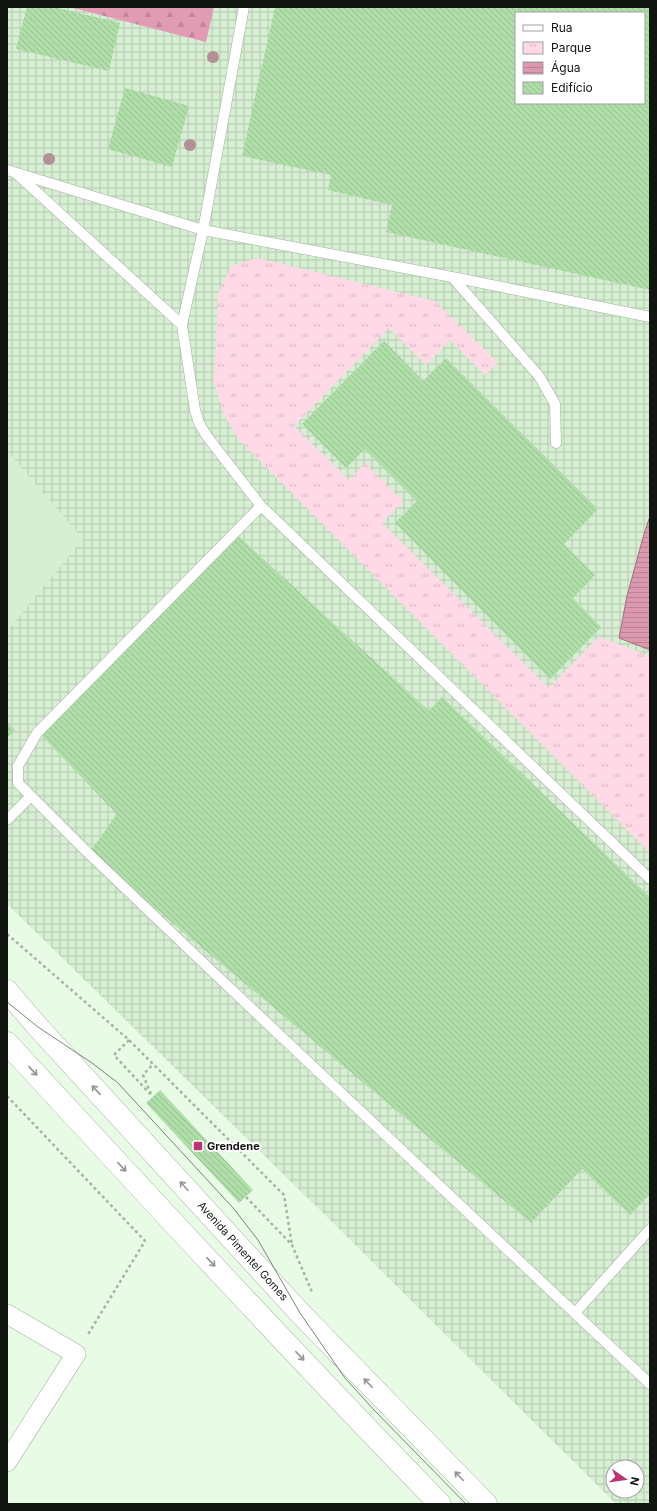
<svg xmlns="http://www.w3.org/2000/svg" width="657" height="1511" viewBox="0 0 657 1511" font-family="Inter,sans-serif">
	<defs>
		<pattern id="industrial-grid" width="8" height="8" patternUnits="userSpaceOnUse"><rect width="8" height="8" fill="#d6eed2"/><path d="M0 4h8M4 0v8" fill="none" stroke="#b7cbb3"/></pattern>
		<pattern id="forest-firs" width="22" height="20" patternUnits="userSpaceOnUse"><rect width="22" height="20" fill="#e19cb4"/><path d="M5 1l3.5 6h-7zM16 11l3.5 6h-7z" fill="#c0869a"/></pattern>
		<pattern id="park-tufts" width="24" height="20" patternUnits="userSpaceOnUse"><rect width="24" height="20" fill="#ffd9e5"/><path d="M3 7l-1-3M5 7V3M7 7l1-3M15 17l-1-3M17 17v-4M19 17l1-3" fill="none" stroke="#dabac3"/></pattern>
		<pattern id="water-rules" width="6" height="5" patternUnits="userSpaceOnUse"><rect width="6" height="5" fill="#dc98af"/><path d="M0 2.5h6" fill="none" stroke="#bc8295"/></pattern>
		<pattern id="building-back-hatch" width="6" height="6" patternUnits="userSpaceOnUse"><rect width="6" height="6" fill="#b0dea9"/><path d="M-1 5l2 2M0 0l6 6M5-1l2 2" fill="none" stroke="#96be90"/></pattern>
	</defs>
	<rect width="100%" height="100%" fill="#e8fce5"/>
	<path fill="#d6eed2" d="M7,451L83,539L7,631Z"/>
	<path fill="url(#industrial-grid)" fill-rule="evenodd" d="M7,7H650V1504H616L319,1209L7,904V631L83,539L7,451ZM516,13H644V103H516ZM613,1467H637V1491H613Z"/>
	<path fill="url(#forest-firs)" d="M69,7H214L206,42Z"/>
	<path fill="url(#park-tufts)" d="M257,258L435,301L498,363L485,375L450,340L426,365L389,328L294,426L349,480L365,463L403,501L382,523L549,688L599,637L650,656V853L238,439L223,413L214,382L218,294L231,266Z"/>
	<path fill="url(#water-rules)" stroke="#9f717f" d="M650,516V650L619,638L627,596L644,534Z"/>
	<path fill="url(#building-back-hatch)" fill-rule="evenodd" d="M27,7H54L120,23L109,71L16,49Z
		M275,7H650V290L386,232L392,205L328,190L331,175L242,156ZM516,13H644V103H516Z
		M125,88L189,106L172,167L108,149Z
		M384,341L423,381L446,358L598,509L564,544L595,575L573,598L601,627L550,679L395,523L417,501L365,449L346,468L302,424Z
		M235,533L429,711L442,697L650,897V1194L630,1215L582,1169L531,1223L89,853L117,814L40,734Z
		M7,722L15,730L7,738Z
		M160,1090L253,1190L239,1203L146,1103Z"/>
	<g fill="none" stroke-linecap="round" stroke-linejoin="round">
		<g stroke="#a3b5a0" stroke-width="11">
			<path id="lane" d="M244,7L203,230L182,325L195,410L199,423L206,435L261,506L650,879
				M7,170L203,230L452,277L650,317
				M17,174L182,325
				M452,277L539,376L555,404L556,443
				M261,506L37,733L18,766V783L84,849L216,975L650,1384
				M7,820L31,796
				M575,1313L650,1229"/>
		</g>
		<g stroke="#a3b5a0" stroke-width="20">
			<path id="street" d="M7,1314L76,1354L7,1462"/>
		</g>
		<g stroke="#a3b5a0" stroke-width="23">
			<path id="secondary" d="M7,991L38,1027L300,1313L486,1504
				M7,1043C150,1198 293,1353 440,1504"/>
		</g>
		<path stroke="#a5b5a3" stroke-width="2.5" stroke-dasharray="3 3" stroke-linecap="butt" d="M7,934L129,1040L284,1195L292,1245
			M129,1040L114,1055L152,1096
			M151,1094L143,1075L153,1064
			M7,1096L145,1241L87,1336
			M246,1197L292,1245L312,1292"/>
		<use href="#lane" stroke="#fff" stroke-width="10"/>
		<use href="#street" stroke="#fff" stroke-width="19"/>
		<use href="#secondary" stroke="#fff" stroke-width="22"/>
		<path stroke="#798677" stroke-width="1" d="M7,1002L38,1027L92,1063L118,1083L234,1209L258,1240L300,1313L345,1378L375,1411L466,1504"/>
	</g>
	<g fill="#b38f97">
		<circle cx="213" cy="57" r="6"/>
		<circle cx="190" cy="145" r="6"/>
		<circle cx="49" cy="159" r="6"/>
	</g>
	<defs><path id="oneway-shaft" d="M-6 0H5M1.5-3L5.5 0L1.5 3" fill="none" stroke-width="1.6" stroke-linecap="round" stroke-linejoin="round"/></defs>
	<g stroke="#939693">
		<use href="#oneway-shaft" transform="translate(33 1071) rotate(47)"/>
		<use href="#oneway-shaft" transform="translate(96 1090) rotate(-133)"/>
		<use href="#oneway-shaft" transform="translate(122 1167) rotate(47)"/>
		<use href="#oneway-shaft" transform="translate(184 1186) rotate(-132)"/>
		<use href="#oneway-shaft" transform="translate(211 1262) rotate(47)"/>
		<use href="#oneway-shaft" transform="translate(300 1356) rotate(47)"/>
		<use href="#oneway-shaft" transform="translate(368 1383) rotate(-134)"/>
		<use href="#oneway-shaft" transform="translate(459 1476) rotate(-134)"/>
	</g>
	<rect fill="#bc3472" stroke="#fff" stroke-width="1.5" x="193" y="1141" width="10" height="10" rx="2"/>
	<g text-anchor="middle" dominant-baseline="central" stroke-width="4" stroke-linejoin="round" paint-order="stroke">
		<g font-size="11" font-weight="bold" fill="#10160f" stroke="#fff" text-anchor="start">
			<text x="207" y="1146">Grendene</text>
		</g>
		<g font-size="11" fill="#10160f" stroke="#fff">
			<text transform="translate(243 1251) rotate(48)">Avenida Pimentel Gomes</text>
		</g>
	</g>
	<rect width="657" height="1511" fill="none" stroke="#10160f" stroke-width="16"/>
	<rect x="515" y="12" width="130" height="92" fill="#ffffff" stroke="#9fa29f"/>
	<rect x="523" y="25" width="20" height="6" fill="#ffffff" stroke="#9fa29f"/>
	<text x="551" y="32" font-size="12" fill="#10160f">Rua</text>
	<rect x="523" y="42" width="20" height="12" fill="url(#park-tufts)" stroke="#9fa29f"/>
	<text x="551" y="52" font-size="12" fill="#10160f">Parque</text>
	<rect x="523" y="62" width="20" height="12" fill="url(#water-rules)" stroke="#9fa29f"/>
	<text x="551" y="72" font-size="12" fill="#10160f">Água</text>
	<rect x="523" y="82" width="20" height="12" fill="url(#building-back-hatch)" stroke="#9fa29f"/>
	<text x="551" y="92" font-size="12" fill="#10160f">Edifício</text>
	<g transform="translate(625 1479) rotate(103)"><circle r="19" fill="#ffffff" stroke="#9fa29f"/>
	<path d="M0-3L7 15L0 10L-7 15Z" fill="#bc3472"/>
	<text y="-6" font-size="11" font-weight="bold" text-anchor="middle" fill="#10160f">N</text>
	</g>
</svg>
